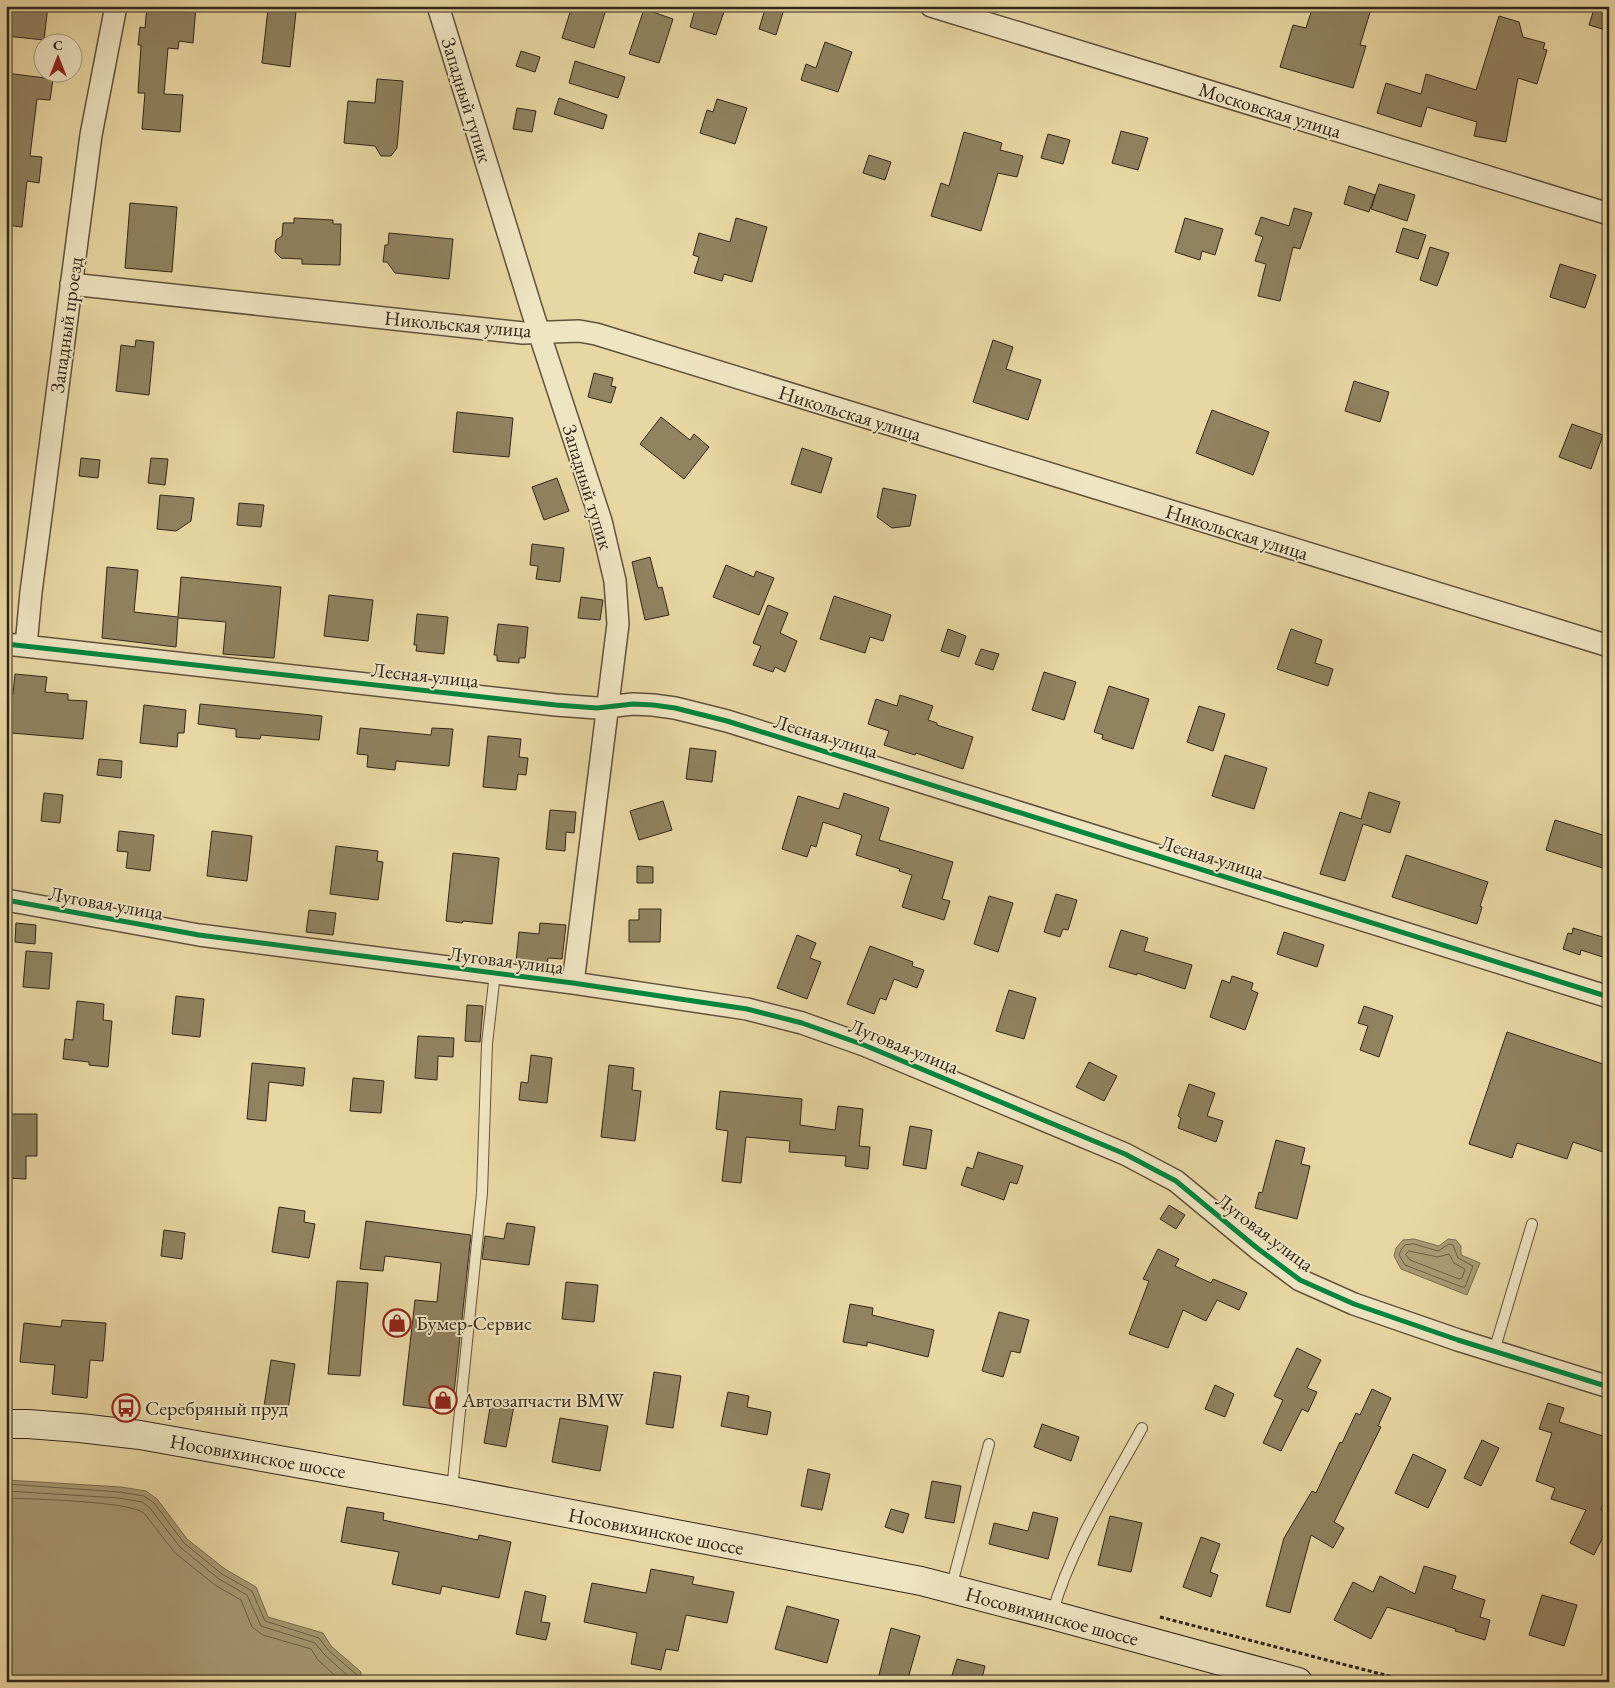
<svg xmlns="http://www.w3.org/2000/svg" width="1615" height="1688" viewBox="0 0 1615 1688" font-family="'EB Garamond',serif">
	<rect width="100%" height="100%" fill="#e8d7a3"/>
	<filter id="stains"><feTurbulence type="fractalNoise" baseFrequency=".004" numOctaves="4"/><feColorMatrix values="0 0 0 0 .2 0 0 0 0 .09 0 0 0 0 .02 0 0 0 .5 -.17"/></filter>
	<radialGradient id="worn" r=".72"><stop offset=".6" stop-color="#630" stop-opacity="0"/><stop offset="1" stop-color="#630" stop-opacity=".3"/></radialGradient>
	<path fill="#aa9b74" stroke="#7a6c4f" d="M1414,1239L1439,1246L1448,1239L1456,1240L1461,1246V1255L1480,1263L1467,1295L1401,1269L1394,1256L1396,1248L1403,1240Z
		M6,1480L121,1487L146,1491L157,1499L187,1539L225,1569L256,1587L268,1617L323,1633L331,1646L361,1672V1682H6Z"/>
	<g fill="none" stroke-linecap="round" stroke-linejoin="round">
		<path stroke="#6e6046" stroke-width="1" d="M1414,1244L1438,1251L1449,1244L1453,1245L1458,1258L1473,1266L1465,1287H1462L1405,1265L1399,1255L1401,1250L1405,1245Z
			M1409,1251L1438,1257L1449,1254L1454,1263L1465,1269L1462,1278L1459,1279L1410,1260L1406,1255Z
			M6,1484L120,1492L144,1496L154,1503L184,1543L222,1574L252,1591L265,1621L319,1638L328,1650L356,1674V1682
			M6,1491L119,1498L142,1502L149,1507L180,1547L219,1579L247,1595L261,1626L315,1643L324,1654L349,1677L350,1682
			M6,1498C31,1499 128,1501 144,1513L175,1553L215,1585L241,1600L252,1627L263,1635L311,1649L318,1660L342,1682"/>
	</g>
	<path fill="#918260" stroke="#322618" d="M6,6H48L44,40L6,36Z
		M147,6H196L193,43L179,41L178,49L168,48L164,94L183,95L180,132L142,129L145,93H138L141,45H138L140,27L145,28Z
		M572,6H607L594,48L562,38Z
		M696,6H726L716,35L690,27Z
		M766,6H785L776,35L759,29Z
		M1313,6H1372L1360,45L1366,46L1353,88L1280,67L1293,25L1306,28Z
		M1595,6H1609V31L1589,25Z
		M268,9L296,12L290,67L262,63Z
		M644,9L673,19L659,63L629,54Z
		M1499,16L1519,22L1523,37L1545,43L1543,49L1547,50L1537,84L1518,78L1506,142L1474,136L1477,122L1427,107L1421,127L1377,113L1386,83L1421,94L1426,74L1476,90Z
		M825,42L852,52L838,92L801,80L806,64L816,68Z
		M521,51L540,57L535,72L516,66Z
		M575,61L625,77L618,98L569,83Z
		M6,73L53,79L50,100L37,99L30,156L42,157L39,183L27,181L22,227L6,225Z
		M377,79L403,81L397,148L391,156H381L375,146L344,143L348,101L375,103Z
		M559,98L607,115L603,129L554,114Z
		M717,99L747,108L735,144L700,133L707,110L713,112Z
		M517,108L536,111L532,132L513,129Z
		M1121,131L1148,138L1138,170L1112,163Z
		M964,132L1002,143L1000,150L1023,156L1017,177L998,173L981,231L931,216L941,183L949,186Z
		M1048,134L1070,140L1063,164L1041,158Z
		M869,155L891,162L885,180L863,173Z
		M1379,184L1415,195L1407,221L1371,209Z
		M1349,186L1375,195L1369,212L1344,204Z
		M130,203L177,207L172,272L125,268Z
		M1294,208L1312,213L1300,249L1293,247L1280,301L1258,296L1266,264L1255,261L1263,237L1255,234L1261,217L1289,226Z
		M294,218L333,220V224H341L340,265L302,264V259L281,258L275,252L276,240L282,236L283,223H294Z
		M736,218L767,227L752,282L724,274L722,281L694,273L699,257L693,255L699,233L730,242Z
		M1185,218L1223,229L1215,255L1202,251L1200,260L1175,252Z
		M1403,228L1426,235L1418,259L1396,252Z
		M389,233L453,239L449,279L395,273L387,262H383L385,245H388Z
		M1430,247L1449,253L1437,286L1420,280Z
		M1560,264L1596,275L1585,308L1550,297Z
		M136,340L154,342L149,395L116,391L121,345L135,347Z
		M993,340L1013,347L1006,369L1041,380L1028,420L973,402Z
		M594,373L613,378L611,386L616,387L611,403L588,397Z
		M1354,381L1389,392L1380,422L1345,411Z
		M1212,410L1269,432L1253,475L1196,453Z
		M457,412L513,418L509,457L453,452Z
		M661,417L690,440L694,434L709,447L684,479L640,444Z
		M1572,424L1603,435L1591,469L1559,457Z
		M802,448L832,458L821,493L791,484Z
		M81,458L100,460L98,478L79,476Z
		M151,458L168,459L165,485L148,483Z
		M557,478L569,511L544,520L532,487Z
		M883,488L916,495L910,526L892,528L877,517Z
		M160,495L194,498L191,521L176,531L157,529Z
		M239,503L264,505L261,527L237,525Z
		M532,544L564,548L560,582L536,579L538,566L530,565Z
		M650,557L658,588L662,587L669,615L645,620L632,562Z
		M726,565L754,577L756,571L774,578L759,615L713,597Z
		M107,567L138,570L134,612L178,617L181,577L281,587L274,658L223,654L226,622L178,618L176,647L102,638Z
		M329,595L373,600L368,641L324,636Z
		M834,596L891,615L883,641L870,637L865,653L820,639Z
		M581,597L603,600L600,620L578,618Z
		M768,605L788,613L780,633L797,641L785,672L775,667L773,672L753,665L761,646L753,643Z
		M417,614L448,617L444,654L416,651L417,645H414Z
		M498,624L528,627L525,658H519V663L497,661V655H494Z
		M948,629L966,636L959,657L941,651Z
		M1291,629L1322,640L1315,663L1333,669L1328,686L1277,669Z
		M981,649L999,654L993,670L975,664Z
		M1044,672L1076,682L1064,720L1032,710Z
		M15,674L47,677L45,692L68,694V700L87,701L83,739L11,733V726L6,725V694H13Z
		M1109,686L1149,699L1133,749L1102,739L1103,735L1094,732Z
		M900,695L933,706L928,720L937,723V725L973,737L963,769L916,753L915,755L884,745L889,731L868,724L876,699L897,706Z
		M200,704L322,716L319,740L261,735L260,739L236,737V729L198,724Z
		M144,705L186,710L184,733H178L177,747L140,743Z
		M1199,706L1225,714L1213,751L1187,742Z
		M360,728L431,735L432,728L453,729L449,766L396,761L395,770L367,767L368,755L357,754Z
		M488,736L521,739L519,757L528,758L526,775L518,774L516,790L483,787Z
		M690,748L716,751L712,782L686,779Z
		M1225,755L1267,768L1254,809L1212,796Z
		M99,759L122,761L121,778L97,775Z
		M1369,792L1400,802L1390,833L1363,824L1345,881L1320,874L1340,812L1361,819Z
		M44,793L63,795L60,823L41,821Z
		M844,793L889,808L879,840L953,862L942,899L950,901L944,920L902,907L912,875L899,871L900,869L856,855L862,835L823,822L816,847L811,845L807,857L782,849L798,796L839,809Z
		M663,801L672,830L639,840L630,811Z
		M550,810L576,812L574,833L566,832L565,851L546,849Z
		M1555,820L1609,837V870L1546,850Z
		M119,831L154,835L150,871L126,868L128,852L117,851Z
		M212,831L252,836L247,881L207,876Z
		M336,846L378,851L377,861L383,862L378,900L330,894Z
		M453,853L499,858L492,924L463,921L462,923L446,921Z
		M1406,855L1488,882L1480,906L1482,907L1477,924L1392,897Z
		M637,866L653,867V883H637Z
		M1056,894L1077,900L1068,930L1063,929L1060,937L1044,932Z
		M989,896L1013,903L998,952L974,944Z
		M639,909H661L660,942H629V920H639Z
		M309,910L336,913L333,935L306,932Z
		M16,923L36,925L35,944L15,942Z
		M540,923L566,925L562,959L548,958L547,965L516,962L519,932L539,934Z
		M1573,928L1609,939V959L1581,950L1580,955L1563,949L1568,933L1572,934Z
		M1121,930L1148,938L1144,951L1192,965L1185,989L1137,973V975L1109,967Z
		M1284,932L1324,945L1317,967L1277,954Z
		M797,935L816,943L810,958L821,962L807,999L777,988Z
		M870,946L913,962L912,966L924,970L917,988L894,979L886,1000L880,998L874,1014L847,1004Z
		M26,951L52,953L49,989L23,987Z
		M1232,976L1253,983L1251,990L1258,993L1245,1030L1210,1017L1222,980L1230,983Z
		M1009,990L1036,998L1024,1039L996,1031Z
		M176,996L204,999L200,1037L172,1034Z
		M77,1001L104,1004L103,1020L112,1021L108,1067L89,1065V1062L63,1059L65,1039L73,1040Z
		M467,1005L483,1006L480,1042L465,1041Z
		M1364,1006L1393,1016L1379,1057L1360,1050L1368,1026L1358,1023Z
		M1507,1032L1609,1066V1154L1573,1142L1567,1159L1517,1143L1512,1158L1469,1144Z
		M418,1036L454,1038L453,1057L438,1056L437,1080L415,1078Z
		M531,1055L552,1058L547,1103L519,1100L521,1082L528,1083Z
		M1089,1062L1117,1076L1104,1101L1076,1087Z
		M252,1063L305,1068L303,1086L269,1082L266,1121L247,1119Z
		M609,1065L634,1068L632,1090L641,1091L635,1141L601,1137Z
		M353,1078L384,1081L381,1113L350,1111Z
		M1189,1084L1215,1093L1207,1116L1223,1121L1216,1142L1178,1128L1181,1118L1178,1116Z
		M720,1091L802,1099L800,1125L835,1130L838,1106L863,1109L859,1146L870,1147L868,1169L845,1166L846,1156L789,1152L790,1141L746,1137L741,1183L722,1181L728,1131L716,1129Z
		M6,1114H37V1156H26V1179L6,1178Z
		M910,1126L932,1130L926,1169L903,1165Z
		M1276,1140L1305,1148L1301,1164L1310,1166L1297,1219L1255,1208L1259,1192L1262,1193Z
		M978,1152L1023,1166L1017,1184L1010,1182L1004,1200L961,1185L967,1167L973,1169Z
		M1169,1205L1185,1215L1176,1229L1160,1219Z
		M279,1207L305,1211L304,1222L315,1224L309,1258L272,1252Z
		M366,1221L471,1235L452,1411L403,1405L415,1300L437,1302L441,1263L385,1256L383,1271L360,1269Z
		M507,1223L535,1227L529,1265L482,1259L485,1236L504,1239Z
		M164,1230L185,1233L182,1259L161,1256Z
		M1158,1249L1179,1259L1175,1266L1211,1283L1213,1279L1247,1293L1239,1310L1217,1300L1206,1321L1183,1310L1168,1348L1129,1334L1149,1281L1143,1279Z
		M337,1281L368,1283L360,1376L328,1374Z
		M566,1282L598,1285L594,1322L562,1319Z
		M850,1304L873,1308L872,1315L934,1330L928,1357L867,1342V1346L843,1342Z
		M999,1312L1029,1320L1020,1353L1011,1351L1003,1377L982,1371Z
		M62,1320L106,1323L103,1361L90,1360L87,1398L52,1394L55,1365L20,1362L24,1323L61,1327Z
		M1297,1348L1321,1360L1307,1388L1317,1392L1308,1412L1302,1409L1281,1451L1263,1443L1283,1400L1274,1396Z
		M271,1360L295,1364L288,1409L264,1406Z
		M654,1372L681,1376L673,1428L646,1424Z
		M1215,1385L1234,1394L1225,1417L1205,1409Z
		M1372,1389L1391,1398L1378,1426L1381,1427L1334,1522L1344,1528L1333,1548L1311,1535L1290,1613L1266,1606L1284,1538L1312,1491L1316,1493L1340,1442L1342,1443L1356,1413L1360,1415Z
		M728,1392L749,1396L747,1407L771,1412L767,1435L721,1426Z
		M491,1402L514,1406L506,1447L484,1443Z
		M1548,1403L1564,1408L1559,1422L1609,1438V1486L1601,1510L1609,1514V1525L1594,1555L1570,1543L1586,1510L1551,1499L1555,1488L1536,1481L1552,1433L1539,1429Z
		M560,1418L608,1426L600,1471L552,1462Z
		M1042,1424L1079,1437L1071,1461L1034,1447Z
		M1482,1440L1499,1448L1481,1486L1464,1478Z
		M1413,1454L1446,1470L1428,1508L1395,1493Z
		M808,1469L830,1474L822,1510L801,1506Z
		M932,1481L961,1486L954,1523L925,1518Z
		M347,1507L384,1513L383,1520L478,1540L479,1535L511,1542L499,1598L442,1586L440,1594L392,1584L399,1552L341,1542Z
		M891,1509L909,1514L903,1533L885,1527Z
		M1033,1512L1058,1518L1048,1559L989,1544L994,1523L1028,1531Z
		M1110,1516L1142,1523L1131,1572L1098,1565Z
		M1201,1537L1220,1544L1210,1572L1218,1575L1211,1597L1183,1587Z
		M1424,1566L1456,1576L1452,1589L1485,1600L1480,1617L1490,1620L1485,1640L1455,1631L1456,1629L1387,1607L1371,1639L1334,1620L1353,1582L1373,1592L1380,1576L1415,1594Z
		M651,1569L694,1577L692,1584L734,1592L727,1623L686,1615L678,1651L666,1649L661,1670L631,1664L637,1633L584,1622L592,1583L646,1593Z
		M525,1591L546,1596L541,1622L550,1623L546,1640L516,1634Z
		M1542,1595L1577,1605L1564,1646L1529,1635Z
		M787,1606L839,1620L827,1663L775,1649Z
		M891,1628L920,1636L907,1682H888L878,1679Z
		M957,1659L985,1666L981,1682H950Z"/>
	<g fill="none" stroke-linecap="round" stroke-linejoin="round">
		<g stroke="#60523b" stroke-width="12">
			<path id="service" d="M1494,1351L1532,1224
				M452,1490L482,1193L487,1044L495,973
				M951,1588L989,1444
				M1052,1614C1071,1548 1109,1488 1142,1428"/>
		</g>
		<g stroke="#60523b" stroke-width="24">
			<path id="minor" d="M438,6L533,314L601,521L615,581L618,624L573,983
				M931,6L1609,214
				M71,284L523,333L579,331L596,334L1609,646
				M6,644L556,705L597,708L633,704L653,705L675,708L727,721L1609,997
				M26,646L31,592L91,135L116,6
				M6,900L199,935L573,983L747,1009L802,1023L864,1045L1125,1154L1176,1181L1257,1248L1300,1280L1354,1304L1458,1340L1609,1387"/>
		</g>
		<g stroke="#322618" stroke-width="30">
			<path id="secondary" d="M6,1424H28L80,1428L140,1435L452,1491L921,1581L1052,1615L1298,1682"/>
		</g>
		<path stroke="#322618" stroke-width="3" stroke-dasharray="4 2.5" stroke-linecap="butt" d="M1160,1617L1412,1682"/>
		<use href="#service" stroke="#f0e5c3" stroke-width="10"/>
		<use href="#minor" stroke="#f0e5c3" stroke-width="21"/>
		<use href="#secondary" stroke="#f0e5c3" stroke-width="28"/>
		<g stroke="#f0e5c3" stroke-width="8">
			<path id="cycleway" d="M6,644L556,705L597,708L633,704L653,705L675,708L727,721L1609,997
				M6,900L199,935L573,983L747,1009L802,1023L864,1045L1125,1154L1176,1181L1257,1248L1300,1280L1354,1304L1458,1340L1609,1387"/>
		</g>
		<use href="#cycleway" stroke="#00873e" stroke-width="5"/>
	</g>
	<defs>
		<g id="shop-ring" transform="scale(1.4375)"><circle r="9.5" fill="#f0e5c3" stroke="#8f2418" stroke-width="1.5"/><path d="M-5-2.5h2.3a2.7 3.5 0 0 1 5.4 0H5L5.5 6h-11ZM-1.5-2.5h3a1.5 2.3 0 0 0-3 0Z" fill="#8f2418"/></g>
		<g id="bus-ring" transform="scale(1.4375)"><circle r="9.5" fill="#f0e5c3" stroke="#8f2418" stroke-width="1.5"/><path d="M-5-6H5V4H4V6H2V4H-2V6H-4V4H-5ZM-3.5-4V0h7V-4ZM-3.5 1.2v1.5H-2V1.2ZM2 1.2v1.5H3.5V1.2Z" fill="#8f2418"/></g>
	</defs>
	<g fill-rule="evenodd">
		<use href="#shop-ring" x="397" y="1323"/>
		<use href="#shop-ring" x="443" y="1400"/>
		<use href="#bus-ring" x="126" y="1408"/>
	</g>
	<g text-anchor="middle" dominant-baseline="central" stroke-width="4" stroke-linejoin="round" paint-order="stroke">
		<g font-size="20" fill="#322618" stroke="#f0e5c3">
			<text transform="translate(467 100) rotate(73)">Западный тупик</text>
			<text transform="translate(1270 110) rotate(17)">Московская улица</text>
			<text transform="translate(458 324) rotate(5)">Никольская улица</text>
			<text transform="translate(66 325) rotate(-82)">Западный проезд</text>
			<text transform="translate(850 413) rotate(17)">Никольская улица</text>
			<text transform="translate(588 487) rotate(73)">Западный тупик</text>
			<text transform="translate(1237 532) rotate(17)">Никольская улица</text>
			<text transform="translate(425 675) rotate(6)">Лесная улица</text>
			<text transform="translate(826 736) rotate(17)">Лесная улица</text>
			<text transform="translate(1212 857) rotate(17)">Лесная улица</text>
			<text transform="translate(106 903) rotate(10)">Луговая улица</text>
			<text transform="translate(506 960) rotate(7)">Луговая улица</text>
			<text transform="translate(904 1046) rotate(22)">Луговая улица</text>
			<text transform="translate(1265 1232) rotate(37)">Луговая улица</text>
			<text transform="translate(258 1456) rotate(10)">Носовихинское шоссе</text>
			<text transform="translate(656 1531) rotate(11)">Носовихинское шоссе</text>
			<text transform="translate(1052 1616) rotate(15)">Носовихинское шоссе</text>
		</g>
		<g font-size="20" fill="#322618" stroke="#f0e5c3" text-anchor="start">
			<text x="416" y="1323">Бумер-Сервис</text>
			<text x="462" y="1400">Автозапчасти BMW</text>
			<text x="145" y="1408">Серебряный пруд</text>
		</g>
	</g>
	<rect width="1615" height="1688" fill="none" stroke="#e8d7a3" stroke-width="25"/>
	<rect x="8" y="8" width="1600" height="1673" fill="none" stroke="#322618" stroke-width="2.5"/>
	<rect x="12" y="12" width="1590" height="1663" fill="none" stroke="#322618"/>
	<g transform="translate(58 58)"><circle r="24" fill="#f0e5c3" stroke="#a4997f"/>
	<path d="M0-4L9 19L0 12L-9 19Z" fill="#8f2418"/>
	<text y="-8" font-size="14" font-weight="bold" text-anchor="middle" fill="#322618">С</text>
	</g>
	<rect width="100%" height="100%" filter="url(#stains)"/>
	<rect width="100%" height="100%" fill="url(#worn)"/>
</svg>
